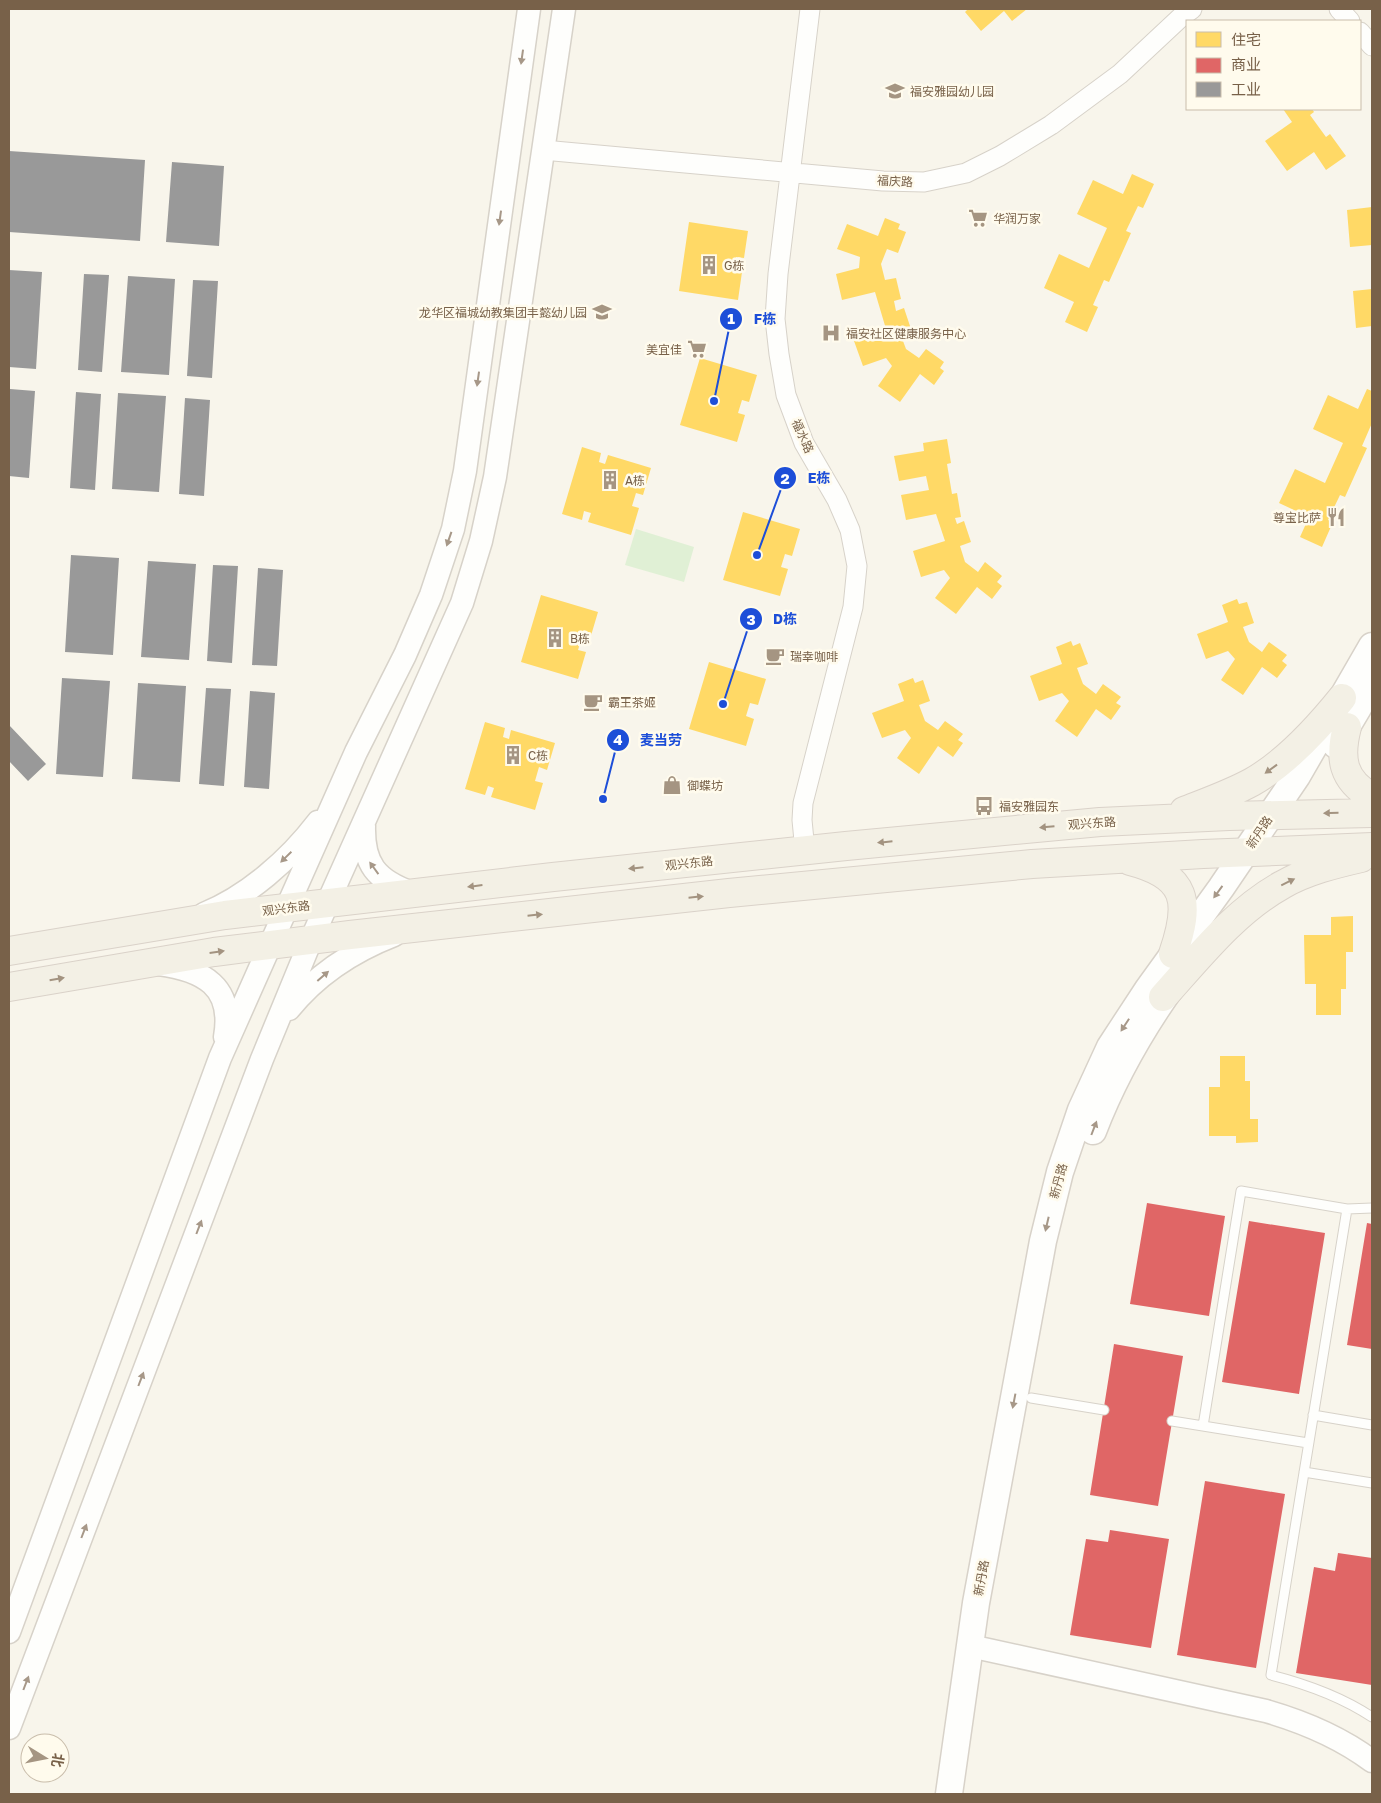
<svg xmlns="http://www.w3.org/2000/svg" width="1381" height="1803" viewBox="0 0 1381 1803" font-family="'Golos Text','Noto Sans SC',sans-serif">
	<rect width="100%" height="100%" fill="#f8f5eb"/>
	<path fill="#e0f0d5" d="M636,529L694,547L684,582L625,565Z"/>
	<path fill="#ffd966" d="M968,9H1027L1012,21L1004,11L981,31L965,12Z
		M1283,109H1312L1314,112L1310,115L1326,137L1330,134L1346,156L1326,170L1314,152L1287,171L1265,141L1292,122Z
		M1132,174L1154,184L1143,208L1138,206L1126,231L1131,233L1109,282L1104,280L1093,305L1098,307L1087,332L1065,322L1074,302L1044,288L1059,254L1089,268L1107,228L1077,214L1093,180L1123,194Z
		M1372,207V245L1350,247L1347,210Z
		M885,218L900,224L898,229L906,232L898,253L887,249L881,264L885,280L896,278L901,299L894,301L896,311L904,308L911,329L900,333L906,349L919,358L926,349L944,362L940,368L944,371L934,385L920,374L900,402L878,386L892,366L886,358L863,366L854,341L886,329L875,292L842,300L836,274L859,268L860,257L837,249L847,224L878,236Z
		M689,222L748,231L744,258L736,257L734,271L742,272L738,300L679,291Z
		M1372,289V326L1356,328L1353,291Z
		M700,358L757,375L749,402L742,400L738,413L745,415L737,442L680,425Z
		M1367,389L1372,391V423L1362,446L1367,448L1345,497L1340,495L1328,520L1333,522L1322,547L1300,537L1309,517L1279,503L1295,469L1325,483L1343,443L1313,429L1328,395L1358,409Z
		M947,439L951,463L947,464L952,494L957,493L961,517L955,518L957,524L964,521L971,542L960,546L965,562L978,572L985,562L1002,576L997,582L1002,586L992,599L977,587L956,614L935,598L950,578L944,570L921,577L913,551L945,541L936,514L906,520L901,495L929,490L926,476L899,481L894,456L924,451L923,443Z
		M582,447L601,453L599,462L605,464L608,455L651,468L643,495L636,493L632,506L639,508L631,535L588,522L591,513L584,511L582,520L562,514Z
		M743,512L800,529L792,556L785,554L781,567L788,569L780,596L723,580Z
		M541,595L598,612L590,639L582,637L578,650L586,652L578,679L521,662Z
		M1237,599L1239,604L1247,602L1254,623L1243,627L1249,642L1262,652L1269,642L1287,655L1282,661L1287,665L1277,678L1262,667L1243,695L1221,680L1235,659L1228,651L1206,659L1197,634L1228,622L1222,605Z
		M1071,641L1073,646L1080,643L1088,664L1077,668L1083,684L1096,694L1103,684L1121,697L1116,703L1121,706L1111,720L1096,709L1077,737L1055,721L1069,701L1062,693L1039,701L1030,676L1062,664L1056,647Z
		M709,662L766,679L758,705L750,703L746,716L754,719L746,746L689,729Z
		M913,678L915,683L923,680L930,701L919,705L925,721L938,730L945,721L963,734L958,740L963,743L953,757L938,746L919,774L897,758L911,738L905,730L882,738L872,713L904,701L898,684Z
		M485,722L505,728L503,737L509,739L511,730L555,743L547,770L539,767L535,781L543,783L535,810L491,797L494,788L488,786L485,795L465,789Z
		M1353,916V952H1346V989H1341V1015H1316V984H1305L1304,935H1331V917Z
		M1220,1056H1245V1081H1250V1119H1258V1142L1236,1143V1136H1209V1087H1220Z"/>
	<path fill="#e06666" d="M1147,1203L1225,1216L1209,1316L1130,1304Z
		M1249,1221L1325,1233L1299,1394L1222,1382Z
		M1367,1223L1372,1224V1349L1347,1345Z
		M1114,1344L1183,1356L1158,1506L1090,1495Z
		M1205,1481L1285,1494L1256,1668L1177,1655Z
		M1110,1530L1169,1539L1151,1648L1070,1635L1086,1539L1108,1542Z
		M1338,1553L1372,1558V1685L1296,1673L1314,1567L1335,1571Z"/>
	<path fill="#999" d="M9,151L145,160L140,241L9,232Z
		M172,162L224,166L219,246L166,242Z
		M9,270L42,272L36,369L9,367Z
		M84,274L109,275L102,372L78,370Z
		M128,276L175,279L169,375L121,372Z
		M193,280L218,281L212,378L187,376Z
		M10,389L35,391L29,478L9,476Z
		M76,392L101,394L95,490L70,488Z
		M118,393L166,396L159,492L112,489Z
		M185,398L210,400L204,496L179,494Z
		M71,555L119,558L113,655L65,652Z
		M148,561L196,564L189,660L141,657Z
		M213,565L238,566L232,663L207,661Z
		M258,568L283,570L277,666L252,665Z
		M62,678L110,681L103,777L56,774Z
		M138,683L186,686L180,782L132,779Z
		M206,688L231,689L224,786L199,784Z
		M250,691L275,693L269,789L244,787Z
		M9,725L46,764L28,781L9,761Z"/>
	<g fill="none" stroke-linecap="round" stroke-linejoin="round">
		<g stroke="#d7d2c9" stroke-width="11">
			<path id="service" d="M1372,1208L1347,1209L1271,1675C1306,1684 1342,1697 1372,1717
				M1031,1398L1104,1410
				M1313,1415L1372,1425
				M1172,1421L1308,1443
				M1203,1426L1241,1191L1347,1209
				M1304,1472L1372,1483"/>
		</g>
		<g stroke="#d7d2c9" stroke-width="21">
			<path id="minor" d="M1339,9L1350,21
				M1360,32L1372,46
				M543,150L883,181L924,182L966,173L1000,156L1051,125L1120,74L1181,17L1192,9
				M805,851L802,820L803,803L853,607L857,566L850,530L837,500L804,443L786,395L779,354L775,319L778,274L810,9"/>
		</g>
		<g stroke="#d7d2c9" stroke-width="25">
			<path id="tertiary" d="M364,826C363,864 376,880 412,893
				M204,914C248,896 289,860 318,822
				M159,964C203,970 234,986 225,1037
				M289,1009C317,974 353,951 394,935
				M9,1632L220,1058L356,752L405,655L431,595L453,529L465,471L529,9
				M970,1646L1266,1711C1304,1722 1340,1737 1372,1761
				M9,1728L262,1059L311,940L462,603L481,541L495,477L564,9"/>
		</g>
		<g stroke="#d8d2c9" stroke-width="29">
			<path id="secondary" d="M1336,745L1358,708L1372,682
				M1093,1131C1113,1079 1142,1028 1175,982
				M949,1794L976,1603L1043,1241L1060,1172L1081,1110L1110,1047L1148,989L1221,888L1297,776L1372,646"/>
		</g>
		<g stroke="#dad2c9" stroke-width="30">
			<path id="primary" d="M1347,727C1339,758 1342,780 1372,797
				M1184,811C1207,802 1230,794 1252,782C1287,762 1317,729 1342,698
				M1130,861C1188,876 1191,902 1173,954
				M9,951L225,915L553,877L846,846L1100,822L1229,816L1372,813
				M9,987L214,952L350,935L729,893L1032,864L1203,854L1372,847
				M1163,997C1199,957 1235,911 1282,885C1306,871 1335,864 1361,858"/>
		</g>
		<use href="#service" stroke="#fefefc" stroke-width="9"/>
		<use href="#minor" stroke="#fefefc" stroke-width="19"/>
		<use href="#tertiary" stroke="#fefefc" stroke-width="22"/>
		<use href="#secondary" stroke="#fefefc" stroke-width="26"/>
		<use href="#primary" stroke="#f3f0e5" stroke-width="28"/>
	</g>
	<defs><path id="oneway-solid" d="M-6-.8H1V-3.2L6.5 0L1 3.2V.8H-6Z" transform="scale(1.25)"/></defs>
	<g fill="#a79888">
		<use href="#oneway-solid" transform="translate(522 57) rotate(98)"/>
		<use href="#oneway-solid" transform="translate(500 218) rotate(98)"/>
		<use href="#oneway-solid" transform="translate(478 379) rotate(98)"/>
		<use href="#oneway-solid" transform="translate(449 539) rotate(109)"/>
		<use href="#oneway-solid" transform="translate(286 857) rotate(136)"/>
		<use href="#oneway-solid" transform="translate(374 868) rotate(-126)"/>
		<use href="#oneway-solid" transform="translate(1218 892) rotate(126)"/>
		<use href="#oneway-solid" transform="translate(323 976) rotate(-41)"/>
		<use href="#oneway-solid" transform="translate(1125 1025) rotate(123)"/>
		<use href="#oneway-solid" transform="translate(1094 1128) rotate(-69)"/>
		<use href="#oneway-solid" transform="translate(1047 1224) rotate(103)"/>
		<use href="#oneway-solid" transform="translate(199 1227) rotate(-69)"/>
		<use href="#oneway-solid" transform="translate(141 1379) rotate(-69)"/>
		<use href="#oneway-solid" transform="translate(1014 1401) rotate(101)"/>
		<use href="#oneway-solid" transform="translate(84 1531) rotate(-69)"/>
		<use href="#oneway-solid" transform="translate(26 1683) rotate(-69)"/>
	</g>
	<g fill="#a39380">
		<use href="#oneway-solid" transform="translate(1271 769) rotate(144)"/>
		<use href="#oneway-solid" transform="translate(1331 813) rotate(179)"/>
		<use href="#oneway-solid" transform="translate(1047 827) rotate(175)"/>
		<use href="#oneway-solid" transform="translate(885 842) rotate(174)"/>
		<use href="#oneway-solid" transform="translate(636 868) rotate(174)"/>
		<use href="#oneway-solid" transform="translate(1288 882) rotate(-26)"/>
		<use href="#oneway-solid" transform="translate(475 886) rotate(173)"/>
		<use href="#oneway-solid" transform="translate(696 897) rotate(-6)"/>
		<use href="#oneway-solid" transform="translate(535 915) rotate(-6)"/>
		<use href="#oneway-solid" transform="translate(217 952) rotate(-8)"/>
		<use href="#oneway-solid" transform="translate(57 979) rotate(-10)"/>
	</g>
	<defs>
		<g id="school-bare" transform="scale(1.5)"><path d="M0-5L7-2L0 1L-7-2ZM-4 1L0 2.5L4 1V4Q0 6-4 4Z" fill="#a59582" stroke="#fffbed" stroke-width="2.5" paint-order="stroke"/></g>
		<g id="supermarket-bare" transform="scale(1.5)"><path d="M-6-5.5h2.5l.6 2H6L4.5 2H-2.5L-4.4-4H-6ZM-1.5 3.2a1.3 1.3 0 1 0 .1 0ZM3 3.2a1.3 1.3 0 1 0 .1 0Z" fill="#a59582" stroke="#fffbed" stroke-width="2.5" paint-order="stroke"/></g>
		<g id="building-bare" transform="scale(1.5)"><path d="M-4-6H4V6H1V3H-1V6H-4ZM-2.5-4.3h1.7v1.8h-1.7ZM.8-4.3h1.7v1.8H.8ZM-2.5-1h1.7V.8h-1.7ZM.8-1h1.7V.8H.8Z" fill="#a59582" stroke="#fffbed" stroke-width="2.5" paint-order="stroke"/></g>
		<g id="hospital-bare" transform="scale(1.5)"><path d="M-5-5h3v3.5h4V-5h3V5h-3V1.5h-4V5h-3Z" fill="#a59582" stroke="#fffbed" stroke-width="2.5" paint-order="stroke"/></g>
		<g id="restaurant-bare" transform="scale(1.5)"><path d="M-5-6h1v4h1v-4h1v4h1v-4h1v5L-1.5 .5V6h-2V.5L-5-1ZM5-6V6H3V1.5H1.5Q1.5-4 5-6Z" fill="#a59582" stroke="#fffbed" stroke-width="2.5" paint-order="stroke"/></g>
		<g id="cafe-bare" transform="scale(1.5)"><path d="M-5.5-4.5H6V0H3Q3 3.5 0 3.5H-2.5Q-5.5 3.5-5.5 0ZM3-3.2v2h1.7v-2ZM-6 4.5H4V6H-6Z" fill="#a59582" stroke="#fffbed" stroke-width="2.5" paint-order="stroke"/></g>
		<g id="shop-bare" transform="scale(1.5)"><path d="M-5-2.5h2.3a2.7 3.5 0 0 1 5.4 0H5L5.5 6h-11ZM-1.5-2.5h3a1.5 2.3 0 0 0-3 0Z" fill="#a59582" stroke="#fffbed" stroke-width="2.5" paint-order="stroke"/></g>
		<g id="bus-bare" transform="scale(1.5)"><path d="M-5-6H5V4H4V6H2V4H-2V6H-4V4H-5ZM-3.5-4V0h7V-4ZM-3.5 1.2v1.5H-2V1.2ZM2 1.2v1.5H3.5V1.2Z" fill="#a59582" stroke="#fffbed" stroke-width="2.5" paint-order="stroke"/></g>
	</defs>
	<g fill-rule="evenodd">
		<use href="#school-bare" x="895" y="91"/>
		<use href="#supermarket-bare" x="978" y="218"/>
		<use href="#building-bare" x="709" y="265"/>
		<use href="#school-bare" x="602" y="312"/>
		<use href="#hospital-bare" x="831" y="333"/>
		<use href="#supermarket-bare" x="697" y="349"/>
		<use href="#building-bare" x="610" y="480"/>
		<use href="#restaurant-bare" x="1336" y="517"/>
		<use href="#building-bare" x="555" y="638"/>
		<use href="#cafe-bare" x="775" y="656"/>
		<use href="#cafe-bare" x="593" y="702"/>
		<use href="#building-bare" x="513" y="755"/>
		<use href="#shop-bare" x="672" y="785"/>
		<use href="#bus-bare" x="984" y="806"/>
	</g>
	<g text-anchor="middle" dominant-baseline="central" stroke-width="5" stroke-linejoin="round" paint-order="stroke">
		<g font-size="12" fill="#786149" stroke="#fffbed" text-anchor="start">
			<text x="910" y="91">福安雅园幼儿园</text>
			<text x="993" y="218">华润万家</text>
			<text x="724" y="265">G栋</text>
			<text x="587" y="312" text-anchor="end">龙华区福城幼教集团丰懿幼儿园</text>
			<text x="846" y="333">福安社区健康服务中心</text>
			<text x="682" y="349" text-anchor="end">美宜佳</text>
			<text x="625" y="480">A栋</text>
			<text x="1321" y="517" text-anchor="end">尊宝比萨</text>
			<text x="570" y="638">B栋</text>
			<text x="790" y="656">瑞幸咖啡</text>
			<text x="608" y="702">霸王茶姬</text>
			<text x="528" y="755">C栋</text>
			<text x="687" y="785">御蝶坊</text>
			<text x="999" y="806">福安雅园东</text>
		</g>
		<g font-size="12" fill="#786149" stroke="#fffbed">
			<text transform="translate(895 181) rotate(3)">福庆路</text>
			<text transform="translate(803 436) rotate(66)">福水路</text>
			<text transform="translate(1092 823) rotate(-4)">观兴东路</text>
			<text transform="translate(1259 832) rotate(-56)">新丹路</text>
			<text transform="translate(689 863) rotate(-6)">观兴东路</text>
			<text transform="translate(286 908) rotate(-7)">观兴东路</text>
			<text transform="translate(1058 1181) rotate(-75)">新丹路</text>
			<text transform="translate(981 1578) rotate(-80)">新丹路</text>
		</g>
	</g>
	<path fill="none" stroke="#1d4ed8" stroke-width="2" d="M714 401L731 319M757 555L785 478M723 704L751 619M603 799L618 740"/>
	<g fill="#1d4ed8" stroke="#fffbed" stroke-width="2">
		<circle cx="714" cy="401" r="5"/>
		<circle cx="757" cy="555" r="5"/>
		<circle cx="723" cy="704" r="5"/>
		<circle cx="603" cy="799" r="5"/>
		<circle cx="731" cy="319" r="12"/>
		<circle cx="785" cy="478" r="12"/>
		<circle cx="751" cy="619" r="12"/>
		<circle cx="618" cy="740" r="12"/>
	</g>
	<g font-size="15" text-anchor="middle" font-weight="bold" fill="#fff">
		<text x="731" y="324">1</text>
		<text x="785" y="484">2</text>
		<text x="751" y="625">3</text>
		<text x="618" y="745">4</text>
	</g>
	<g font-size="14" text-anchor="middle" font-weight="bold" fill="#1d4ed8" stroke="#fffbed" stroke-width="5" stroke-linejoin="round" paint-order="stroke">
		<text x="765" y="324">F栋</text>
		<text x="819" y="483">E栋</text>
		<text x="785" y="624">D栋</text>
		<text x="661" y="745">麦当劳</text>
	</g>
	<rect width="1381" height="1803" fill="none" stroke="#786149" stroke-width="20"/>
	<rect x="1186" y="20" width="175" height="90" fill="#fffbed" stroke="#c9bdab"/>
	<rect x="1196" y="32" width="25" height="15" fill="#ffd966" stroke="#c9bdab"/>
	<text x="1231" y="45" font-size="15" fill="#786149">住宅</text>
	<rect x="1196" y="58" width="25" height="15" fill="#e06666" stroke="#c9bdab"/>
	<text x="1231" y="70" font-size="15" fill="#786149">商业</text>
	<rect x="1196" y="82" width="25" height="15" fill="#999999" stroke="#c9bdab"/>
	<text x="1231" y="95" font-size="15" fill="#786149">工业</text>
	<g transform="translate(45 1758) rotate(100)"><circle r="24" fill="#fffbed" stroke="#c9bdab"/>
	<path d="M0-4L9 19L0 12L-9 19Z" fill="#a59582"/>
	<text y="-8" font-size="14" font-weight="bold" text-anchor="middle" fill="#786149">北</text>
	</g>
</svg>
